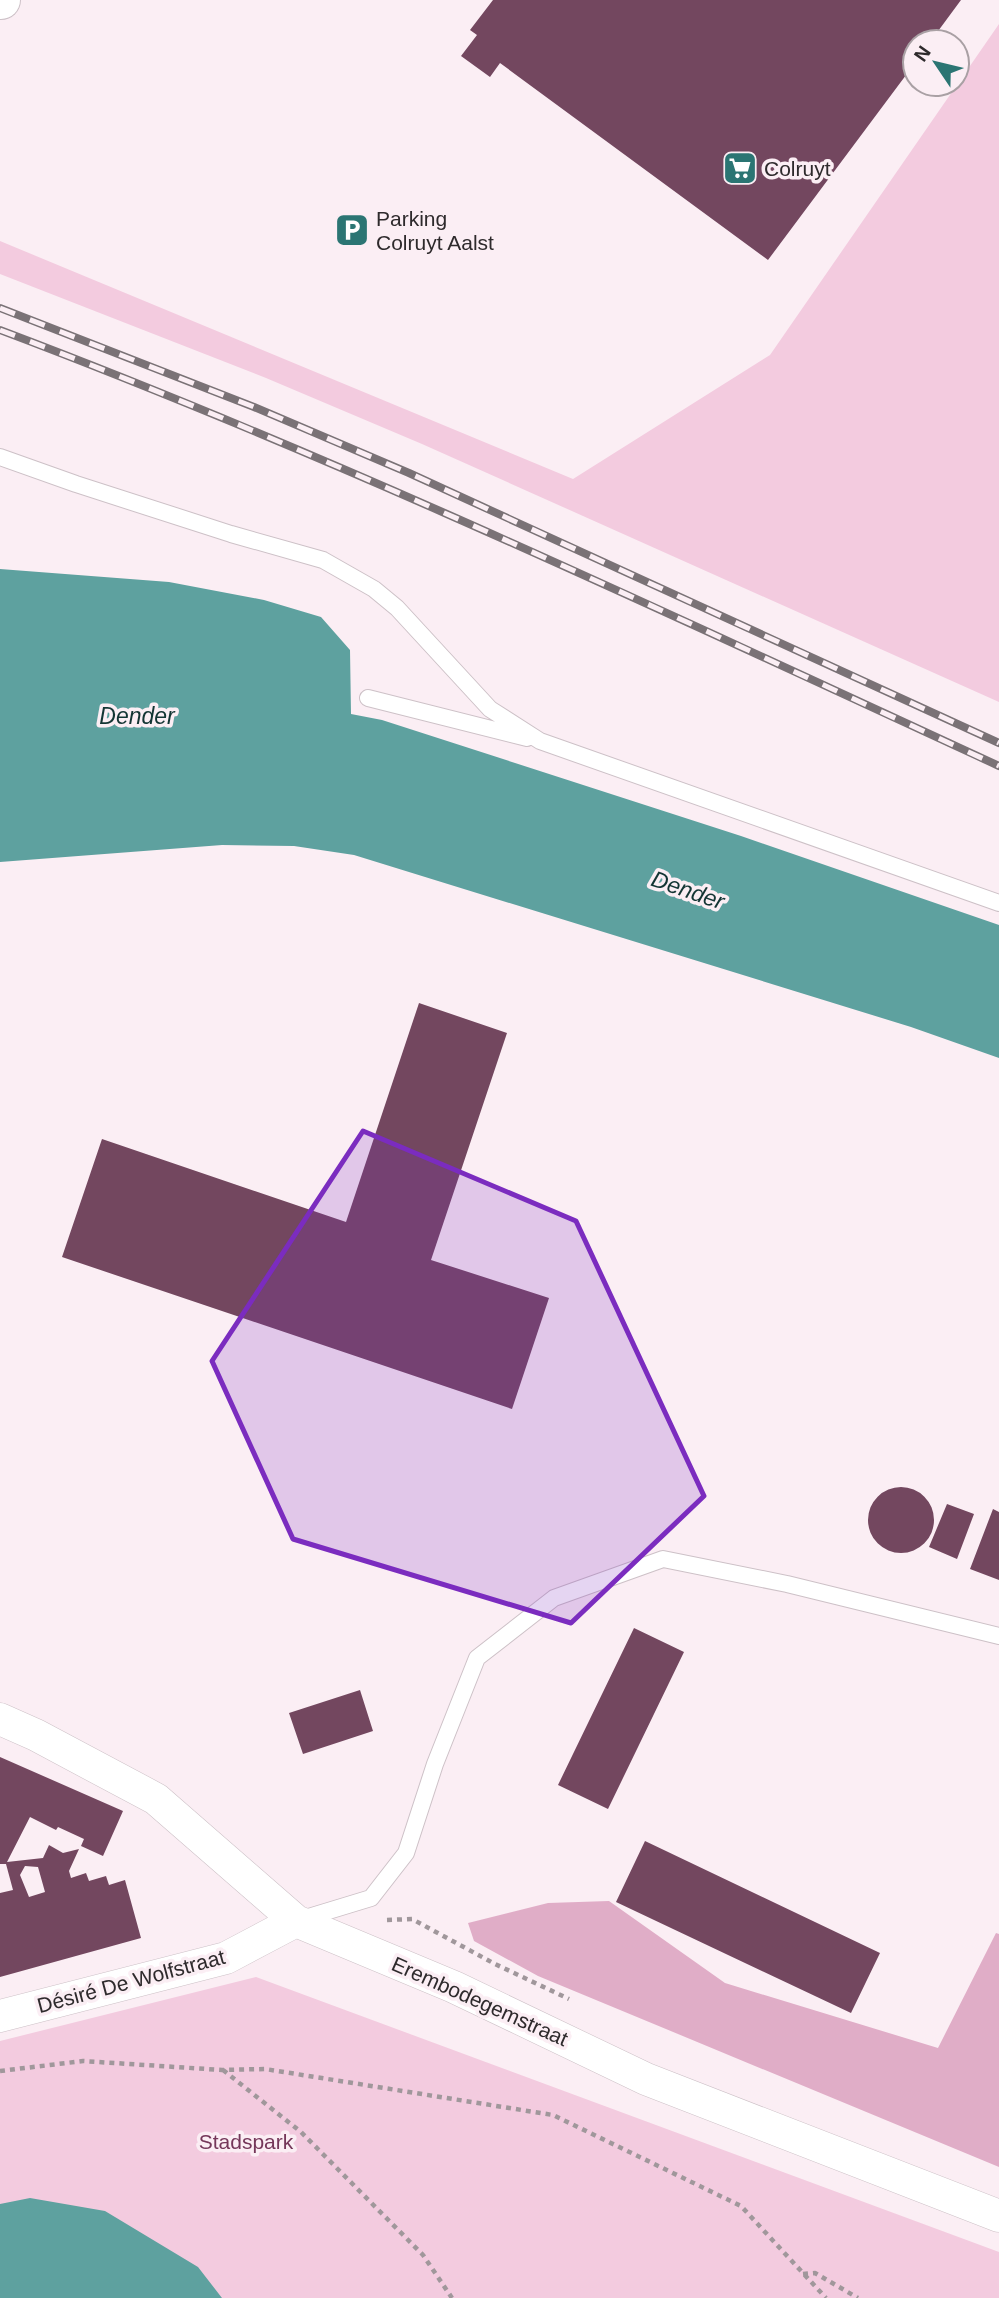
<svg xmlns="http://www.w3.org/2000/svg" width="999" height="2298" viewBox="0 0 999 2298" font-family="Helvetica,sans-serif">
	<rect width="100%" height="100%" fill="#fbeef4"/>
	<path fill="#f3cbdf" d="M999,24V702L422,444L266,378L0,274V241L573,479L770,355Z
		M256,1977L999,2252V2298H0V2041Z"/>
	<path fill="#e0adc7" d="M609,1901L725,1983L938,2048L996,1933L999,1934V2167L538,1976L474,1941L468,1923L548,1903Z"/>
	<path fill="#5ea19f" d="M0,569L169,582L264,600L321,617L350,650L351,714L382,720L741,836L999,925V1058L911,1027L354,855L294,846L222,845L0,862Z
		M30,2198L105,2211L198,2267L222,2298H0V2204Z"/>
	<path fill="#73475f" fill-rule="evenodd" d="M493,0H961L930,42H915V63L768,260L500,63L490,77L461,56L477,35L470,30Z
		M419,1003L507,1033L431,1260L549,1298L512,1409L62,1257L102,1139L346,1222Z
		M868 1520a33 33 0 1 1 66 0a33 33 0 1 1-66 0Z
		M947,1504L974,1514L957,1559L929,1547Z
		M993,1509L999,1512V1580L970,1569Z
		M634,1628L684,1652L608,1809L558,1785Z
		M360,1690L373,1731L303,1754L289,1713Z
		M0,1757L123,1811L103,1856L81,1846L84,1839L58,1827L56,1830L30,1817L7,1862L43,1858L49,1845L63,1853L79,1849L69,1871L71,1878L86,1873L89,1881L106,1876L109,1885L125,1880L141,1938L0,1977V1893L13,1890L6,1864H0ZM25,1866L38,1867L45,1892L29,1897L20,1875Z
		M645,1841L880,1953L851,2013L616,1902Z"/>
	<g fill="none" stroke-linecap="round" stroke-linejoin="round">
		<g stroke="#cdc1c7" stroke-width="18">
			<path id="lane" d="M0,457L76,484L231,534L323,560L374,589L397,608L490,709L540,741L999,903
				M368,698L527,738
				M302,1919L371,1898L406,1853L435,1764L477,1658L554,1598L663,1559L787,1584L999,1636"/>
		</g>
		<g stroke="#cdc1c7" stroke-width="33">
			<path id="street" d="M0,1719L36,1735L156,1799L296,1921L454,1987L646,2079L999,2216
				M0,2016L226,1958L296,1921"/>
		</g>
		<g stroke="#cdc1c7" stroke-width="40">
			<path id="primary" d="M0,0H1"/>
		</g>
		<path stroke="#a0979b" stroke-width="4.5" stroke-dasharray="5 5" stroke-linecap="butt" d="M387,1920L412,1919L495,1964L569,1999
			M223,2070L301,2132L423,2255L452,2298
			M0,2071L83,2061L222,2070L265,2069L553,2115L741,2206L826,2298
			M803,2274L815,2273L858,2298"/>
		<use href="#lane" stroke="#fff" stroke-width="16"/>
		<use href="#street" stroke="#fff" stroke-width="32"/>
		<use href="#primary" stroke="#fff" stroke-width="38"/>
		<g stroke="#7a7276" stroke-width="8">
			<path id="rail" d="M0,308L254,407L409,473L999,743
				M0,330C340,458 669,614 999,766"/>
		</g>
		<use href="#rail" stroke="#fbeef4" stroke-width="5" stroke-dasharray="16" stroke-linecap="butt"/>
	</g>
	<path fill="#7b2cbf" fill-opacity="0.2" stroke="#7b2cbf" stroke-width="5" stroke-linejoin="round" d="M363,1131L576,1221L704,1496L571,1623L293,1539L212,1361Z"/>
	<defs>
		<g id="supermarket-square" transform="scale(1.75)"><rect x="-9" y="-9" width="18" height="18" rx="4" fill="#2b7573" stroke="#fbeef4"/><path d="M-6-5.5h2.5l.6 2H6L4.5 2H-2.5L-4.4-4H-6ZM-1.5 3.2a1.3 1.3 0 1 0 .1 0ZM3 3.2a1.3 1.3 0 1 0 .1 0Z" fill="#fff"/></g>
		<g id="parking-square" transform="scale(1.75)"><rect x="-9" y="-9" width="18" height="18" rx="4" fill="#2b7573" stroke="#fbeef4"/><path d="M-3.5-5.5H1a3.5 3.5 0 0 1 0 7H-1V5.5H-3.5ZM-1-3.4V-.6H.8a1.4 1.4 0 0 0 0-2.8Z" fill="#fff"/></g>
	</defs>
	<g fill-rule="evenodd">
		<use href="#supermarket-square" x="740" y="168"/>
		<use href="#parking-square" x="352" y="230"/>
	</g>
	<g text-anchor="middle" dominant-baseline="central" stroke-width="7" stroke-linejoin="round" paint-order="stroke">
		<g font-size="21" fill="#2e2a2c" stroke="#fbeef4" text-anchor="start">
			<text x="764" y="168">Colruyt</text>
			<text x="376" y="218">Parking<tspan x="376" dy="24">Colruyt Aalst</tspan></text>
		</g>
		<g font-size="21" fill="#2e2a2c" stroke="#fbeef4">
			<text transform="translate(131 1981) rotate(-15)">Désiré De Wolfstraat</text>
			<text transform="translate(480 2001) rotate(24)">Erembodegemstraat</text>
		</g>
		<g font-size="21" fill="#75375a" stroke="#fbeef4">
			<text x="246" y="2141">Stadspark</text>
		</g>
		<g font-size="23" font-style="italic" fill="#133534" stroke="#fbeef4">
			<text x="137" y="716">Dender</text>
			<text transform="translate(688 890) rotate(19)">Dender</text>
		</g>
	</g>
	<g transform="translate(936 63) rotate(305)"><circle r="33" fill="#fbeef4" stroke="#a9a0a4" stroke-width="2"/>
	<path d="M0-5L12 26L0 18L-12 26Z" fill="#2b7573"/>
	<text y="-10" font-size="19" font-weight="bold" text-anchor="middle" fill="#2e2a2c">N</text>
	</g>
</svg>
